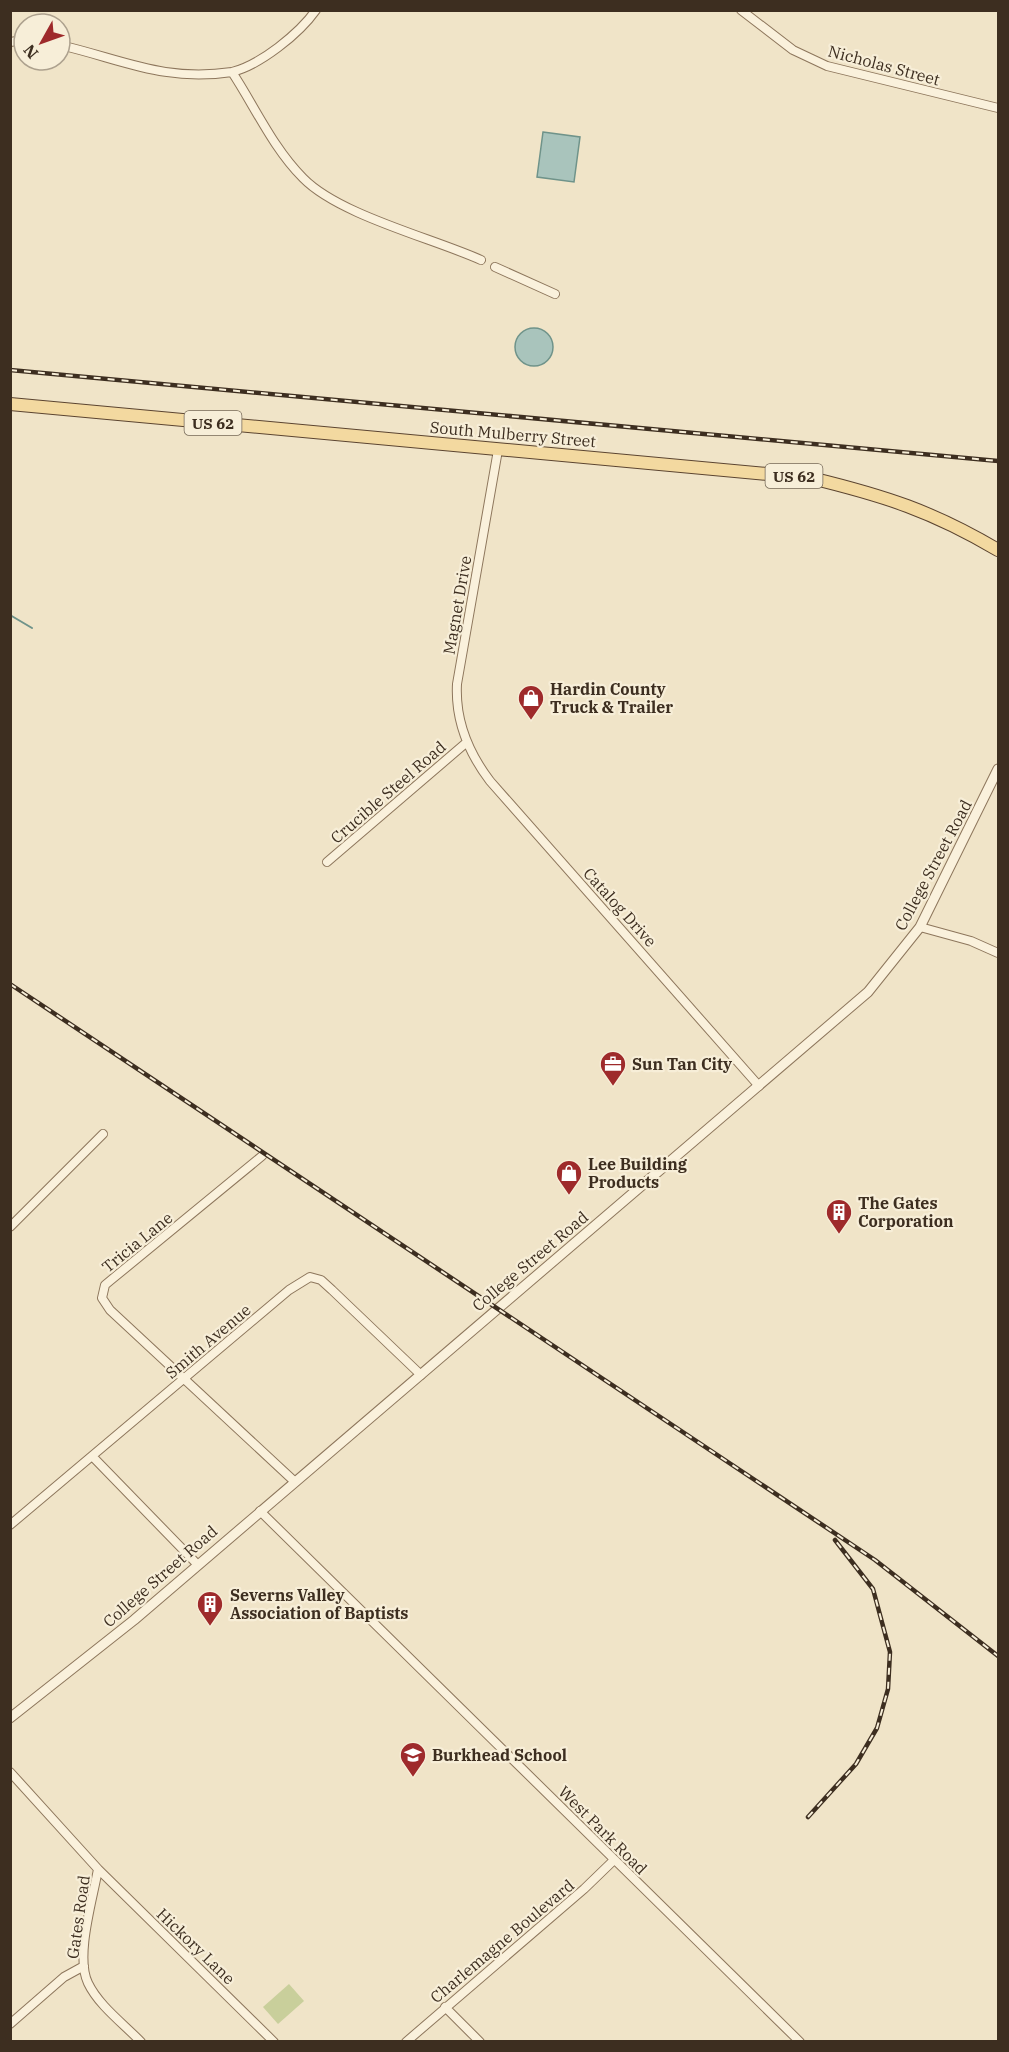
<svg xmlns="http://www.w3.org/2000/svg" width="1009" height="2052" viewBox="0 0 1009 2052" font-family="'IBM Plex Serif',serif">
	<rect width="100%" height="100%" fill="#f0e4c8"/>
	<path fill="#c9cf9b" d="M289,1984L304,2001L278,2024L263,2007Z"/>
	<path fill="#a9c4bc" stroke="#6f938a" stroke-width="1.5" d="M543,132L580,137L574,182L537,177Z
		M515 347a19 19 0 1 1 38 0a19 19 0 1 1-38 0Z"/>
	<g fill="none" stroke-linecap="round" stroke-linejoin="round">
		<path stroke="#6f938a" stroke-width="2" d="M10,615L32,628"/>
		<g stroke="#8d765c" stroke-width="10">
			<path id="minor" d="M741,10L793,50L827,66L998,108
				M10,42L24,40
				M60,45C124,60 164,82 232,72C255,107 273,148 303,178C339,215 432,238 481,260
				M232,72C260,65 299,34 316,10
				M495,267L555,294
				M498,450L457,684C455,721 468,752 490,781L759,1086
				M327,862L467,742
				M920,927L971,941L998,953
				M262,1156L111,1280L105,1285L102,1298L110,1310L294,1481
				M10,1227L103,1134
				M93,1457L197,1564
				M260,1511L800,2042
				M10,1525L289,1290L310,1277L321,1280L332,1290L421,1375
				M10,1772L98,1869C93,1899 75,1956 88,1983C99,2006 124,2024 141,2042
				M98,1869L274,2042
				M445,2007L480,2042
				M10,2024L64,1977L84,1966
				M406,2042L584,1889L614,1860"/>
		</g>
		<g stroke="#8d765c" stroke-width="11">
			<path id="tertiary" d="M10,1718L134,1620L868,992L920,927L998,769"/>
		</g>
		<g stroke="#5b4430" stroke-width="14">
			<path id="primary" d="M10,404L811,478C885,496 932,511 998,550"/>
		</g>
		<use href="#minor" stroke="#faf1dc" stroke-width="8"/>
		<use href="#tertiary" stroke="#faf1dc" stroke-width="9"/>
		<use href="#primary" stroke="#f3d9a0" stroke-width="12"/>
		<g stroke="#3d2e20" stroke-width="4.5">
			<path id="rail" d="M10,370L998,461
				M10,984L875,1560L998,1656
				M808,1817L856,1764L877,1728L888,1689L890,1652L873,1589L835,1540"/>
		</g>
		<use href="#rail" stroke="#f7eed8" stroke-width="2" stroke-dasharray="7" stroke-linecap="butt"/>
	</g>
	<defs>
		<g id="shop-pin" transform="scale(1.35)"><path d="M0 17L-7.5 6A9.5 9.5 0 1 1 7.5 6Z" fill="#9e2a2b" stroke="#f7eed8"/><path d="M-5-2.5h2.3a2.7 3.5 0 0 1 5.4 0H5L5.5 6h-11ZM-1.5-2.5h3a1.5 2.3 0 0 0-3 0Z" fill="#fff"/></g>
		<g id="office-pin" transform="scale(1.35)"><path d="M0 17L-7.5 6A9.5 9.5 0 1 1 7.5 6Z" fill="#9e2a2b" stroke="#f7eed8"/><path d="M-6-3h4V-5.5h4V-3h4V5H-6ZM-1-4.5V-3h2v-1.5ZM-6 0V1H6V0Z" fill="#fff"/></g>
		<g id="building-pin" transform="scale(1.35)"><path d="M0 17L-7.5 6A9.5 9.5 0 1 1 7.5 6Z" fill="#9e2a2b" stroke="#f7eed8"/><path d="M-4-6H4V6H1V3H-1V6H-4ZM-2.5-4.3h1.7v1.8h-1.7ZM.8-4.3h1.7v1.8H.8ZM-2.5-1h1.7V.8h-1.7ZM.8-1h1.7V.8H.8Z" fill="#fff"/></g>
		<g id="school-pin" transform="scale(1.35)"><path d="M0 17L-7.5 6A9.5 9.5 0 1 1 7.5 6Z" fill="#9e2a2b" stroke="#f7eed8"/><path d="M0-5L7-2L0 1L-7-2ZM-4 1L0 2.5L4 1V4Q0 6-4 4Z" fill="#fff"/></g>
	</defs>
	<g fill-rule="evenodd">
		<use href="#shop-pin" x="531" y="698"/>
		<use href="#office-pin" x="613" y="1064"/>
		<use href="#shop-pin" x="569" y="1173"/>
		<use href="#building-pin" x="839" y="1212"/>
		<use href="#building-pin" x="210" y="1604"/>
		<use href="#school-pin" x="413" y="1755"/>
	</g>
	<g text-anchor="middle" dominant-baseline="central" stroke-width="4.5" stroke-linejoin="round" paint-order="stroke">
		<g fill="#f7eed8" stroke="#756857" stroke-width="1.5">
			<rect x="184.5" y="411" width="57" height="24" rx="4.5"/>
			<rect x="765.5" y="464" width="57" height="24" rx="4.5"/>
		</g>
		<g font-size="15" font-weight="bold" fill="#3d2e20">
			<text x="213" y="423">US 62</text>
			<text x="794" y="476">US 62</text>
		</g>
		<g font-size="16" fill="#3d2e20" stroke="#f7eed8">
			<text transform="translate(884 65) rotate(15)">Nicholas Street</text>
			<text transform="translate(513 434) rotate(5)">South Mulberry Street</text>
			<text transform="translate(457 605) rotate(-80)">Magnet Drive</text>
			<text transform="translate(388 792) rotate(-41)">Crucible Steel Road</text>
			<text transform="translate(933 865) rotate(-62)">College Street Road</text>
			<text transform="translate(620 907) rotate(48)">Catalog Drive</text>
			<text transform="translate(137 1242) rotate(-39)">Tricia Lane</text>
			<text transform="translate(530 1261) rotate(-40)">College Street Road</text>
			<text transform="translate(208 1341) rotate(-40)">Smith Avenue</text>
			<text transform="translate(160 1576) rotate(-41)">College Street Road</text>
			<text transform="translate(603 1830) rotate(45)">West Park Road</text>
			<text transform="translate(78 1917) rotate(-82)">Gates Road</text>
			<text transform="translate(502 1941) rotate(-40)">Charlemagne Boulevard</text>
			<text transform="translate(196 1946) rotate(44)">Hickory Lane</text>
		</g>
		<g font-size="16" font-weight="bold" fill="#3d2e20" stroke="#f7eed8" text-anchor="start">
			<text x="550" y="689">Hardin County<tspan x="550" dy="18">Truck &amp; Trailer</tspan></text>
			<text x="632" y="1064">Sun Tan City</text>
			<text x="588" y="1164">Lee Building<tspan x="588" dy="18">Products</tspan></text>
			<text x="858" y="1203">The Gates<tspan x="858" dy="18">Corporation</tspan></text>
			<text x="230" y="1595">Severns Valley<tspan x="230" dy="18">Association of Baptists</tspan></text>
			<text x="432" y="1755">Burkhead School</text>
		</g>
	</g>
	<rect width="1009" height="2052" fill="none" stroke="#3d2e20" stroke-width="24"/>
	<g transform="translate(42 42) rotate(230)"><circle r="28" fill="#f7eed8" stroke="#ada18e" stroke-width="1.5"/>
	<path d="M0-4.5L10 22L0 15L-10 22Z" fill="#9e2a2b"/>
	<text y="-9" font-size="16" font-weight="bold" text-anchor="middle" fill="#3d2e20">N</text>
	</g>
</svg>
